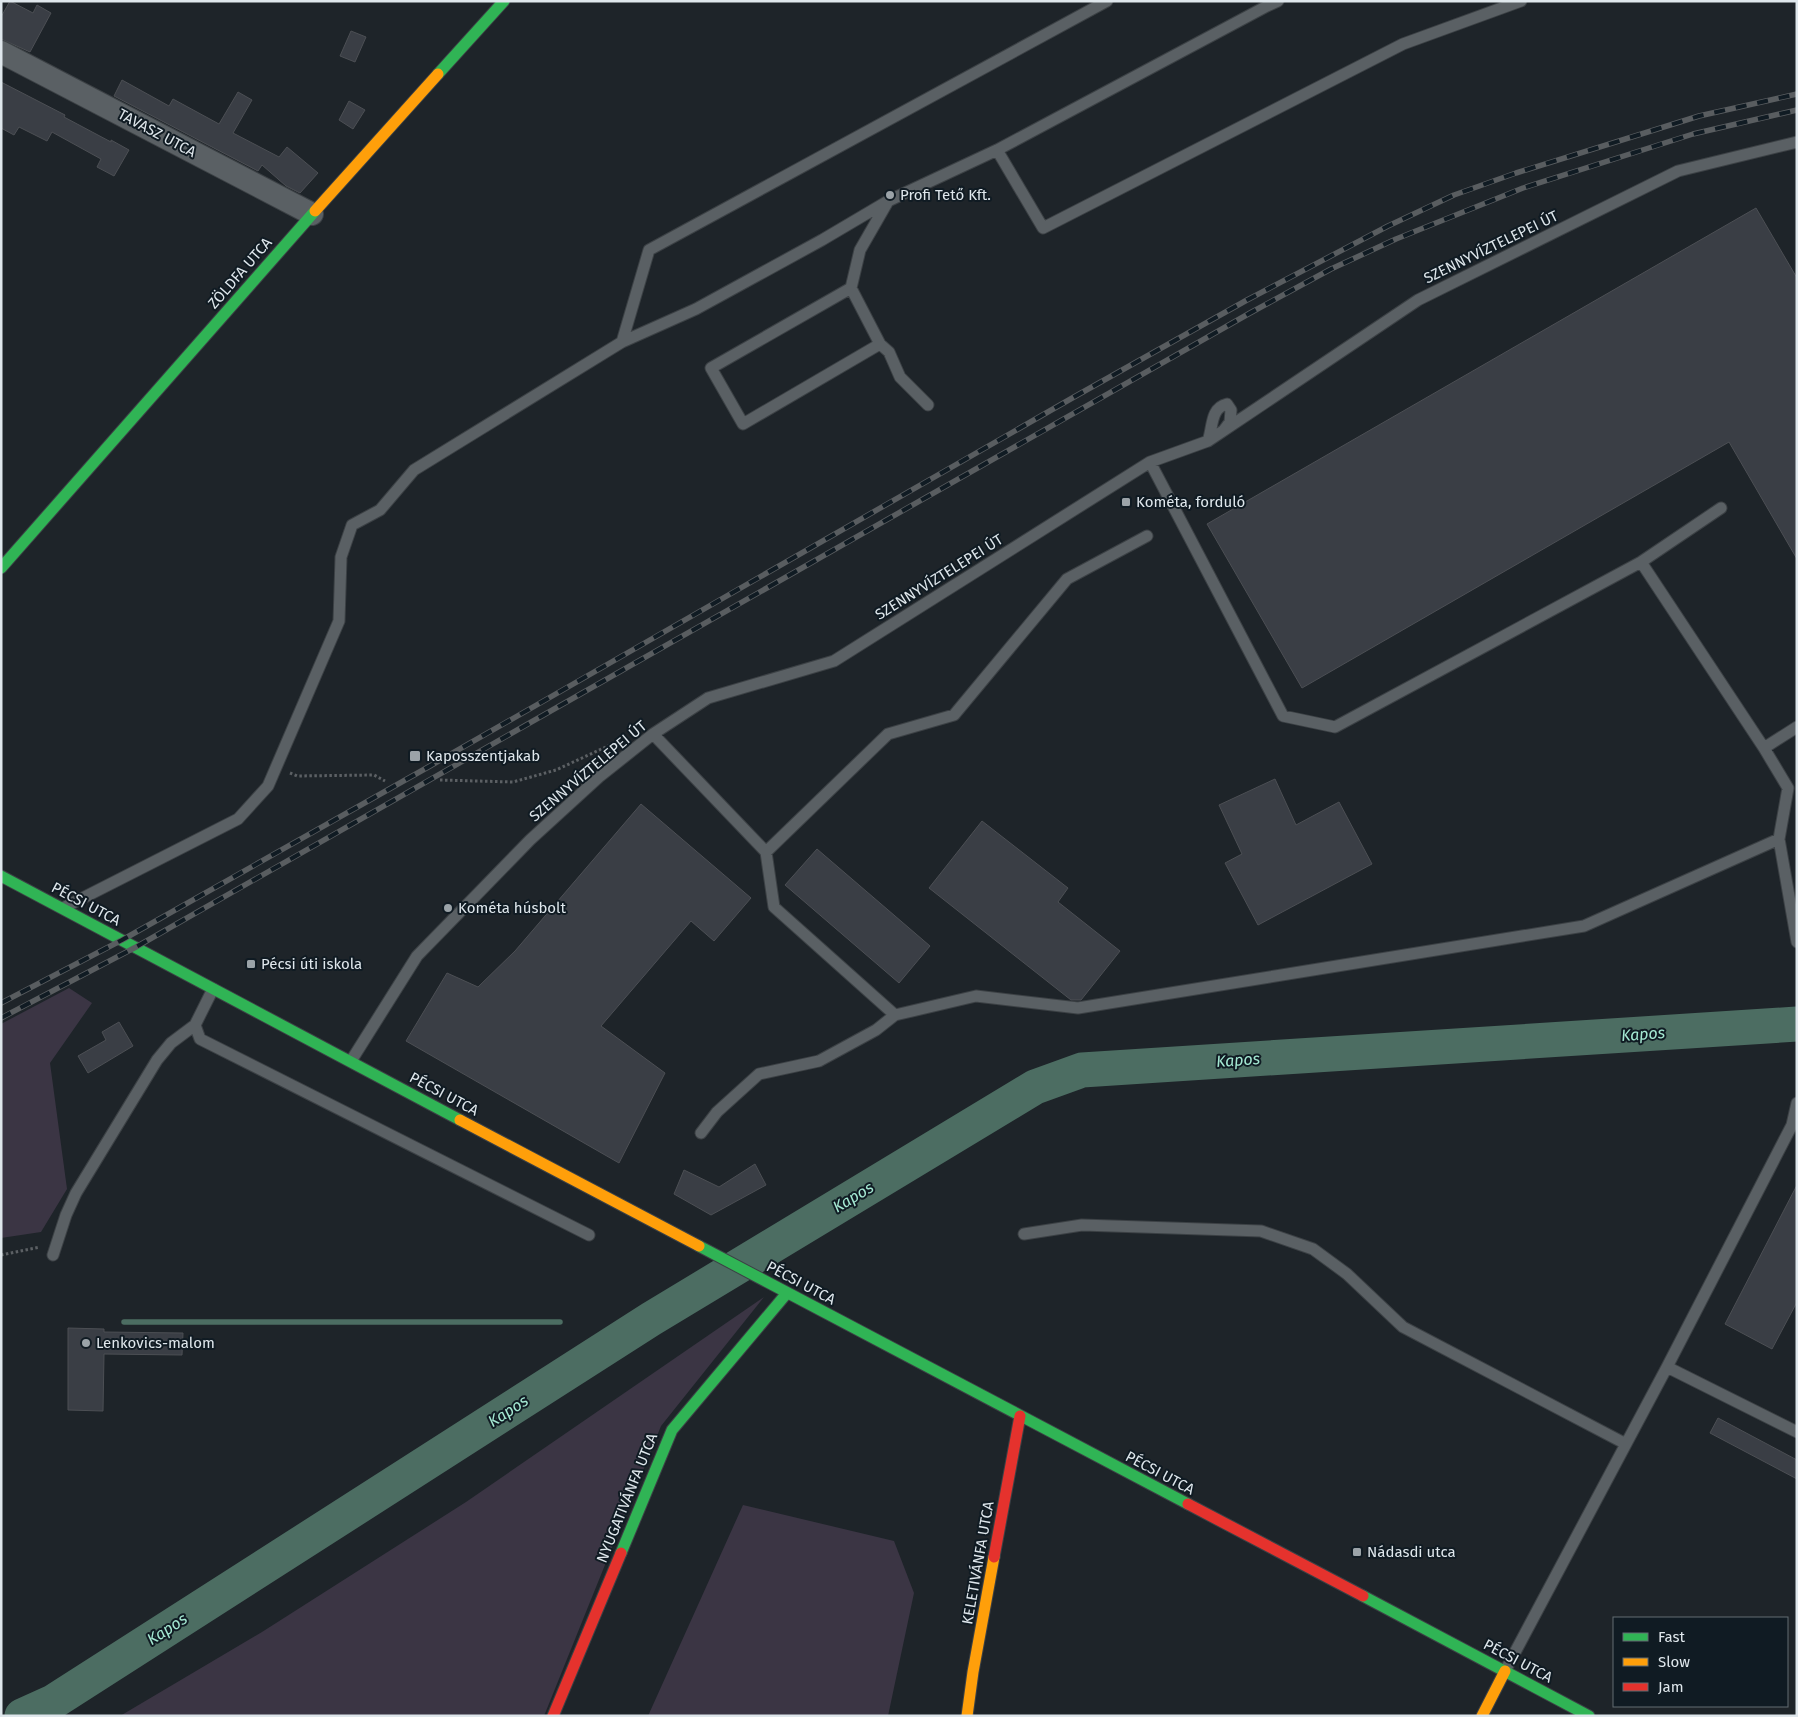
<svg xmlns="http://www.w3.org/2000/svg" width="1798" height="1717" viewBox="0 0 1798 1717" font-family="'Fira Sans',sans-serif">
	<rect width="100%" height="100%" fill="#1e2429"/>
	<path fill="#3b3544" d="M69,988L92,1003L50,1063L67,1189L41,1232L1,1238V1024Z
		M764,1297L661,1426L544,1716H120L262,1632L466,1502Z
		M743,1505L894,1541L914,1593L888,1716H648Z"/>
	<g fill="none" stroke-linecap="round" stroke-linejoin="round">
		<path stroke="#4c6d62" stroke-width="5.5" d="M124,1322H560"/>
		<path stroke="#4c6d62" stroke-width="35" d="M22,1716L53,1702L651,1319L1035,1087L1082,1070L1797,1024"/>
	</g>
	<path fill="#3a3e45" stroke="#4c4f54" d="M10,1L33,13L37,5L51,13L30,52L1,39V17Z
		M351,31L366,37L355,62L340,56Z
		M122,80L169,106L173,99L219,124L238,92L252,100L233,133L279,157L287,147L318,173L300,193L286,186L262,165L258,171L114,96Z
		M1,82L65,115L64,117L111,142V140L129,150L114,176L97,167L101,159L52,132L47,141L19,127L14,135L1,128Z
		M349,101L365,110L353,129L339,120Z
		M1756,208L1797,278V559L1729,442L1302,688L1207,524Z
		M1275,779L1296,825L1339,802L1372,864L1258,925L1225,863L1242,854L1219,805Z
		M641,804L751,898L714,941L691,921L601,1026L665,1073L619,1163L406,1041L447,973L478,987L515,951Z
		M982,821L1068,888L1058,902L1120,951L1081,1000H1071L929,888Z
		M817,849L930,946L899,983L785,885Z
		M119,1022L133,1046L88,1073L78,1056L106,1040L102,1032Z
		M755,1164L766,1185L711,1215L674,1194L684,1170L719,1187Z
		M1797,1185V1302L1772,1349L1725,1324Z
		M68,1328L104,1329V1332L183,1333L182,1355L104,1354L103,1411L68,1410Z
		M1718,1418L1797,1460V1479L1710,1433Z"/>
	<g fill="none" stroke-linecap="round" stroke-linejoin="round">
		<g stroke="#3c4145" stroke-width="13">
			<path id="lane" d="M997,150L1043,228L1403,44L1521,1
				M851,288L880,344L743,424L711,368L851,288L860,250L887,203
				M622,342L696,309L822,240L888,201L997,150L1267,6L1278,1
				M880,344L889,352L900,377L928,405
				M1208,441C1213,428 1210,408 1227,404L1231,410L1230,422L1224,430
				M1150,462L1283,716L1335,727L1641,562L1721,508
				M1641,562L1764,748L1788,788L1779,839L1797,942
				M653,734L766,852L888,734L954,715L1067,579L1147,536
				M1764,748L1797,727
				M766,852L774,907L895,1015L976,996L1078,1008L1584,926L1779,839
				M63,908L238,819L268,786L339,621L341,557L352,525L380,510L414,470L622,342L649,250L1107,1
				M213,989L195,1025L200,1039L589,1235
				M351,1061L417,956L530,840L599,777L653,734L708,698L834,661L1150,462L1208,441L1418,300L1678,171L1797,142
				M701,1133L717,1112L759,1074L819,1061L876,1030L895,1015
				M1024,1234L1082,1225L1261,1231L1313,1249L1347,1274L1403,1327L1626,1444
				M53,1255L66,1215L76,1193L157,1060L171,1043L195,1025
				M1667,1367L1797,1432
				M1505,1671L1667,1367L1792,1125L1797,1103"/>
		</g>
		<g stroke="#3c4145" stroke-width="24">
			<path id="street" d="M1,52L312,214"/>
		</g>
		<g stroke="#3c4145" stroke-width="13">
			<path id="fast" d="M438,74L504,1
				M1,568L315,211
				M1,876L460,1120
				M699,1246L1188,1504
				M621,1553L672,1430L787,1293
				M1363,1596L1589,1716"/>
		</g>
		<g stroke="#3c4145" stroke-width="13">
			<path id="slow" d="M315,211L438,74
				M460,1120L699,1246
				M967,1716L973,1672L994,1557
				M1482,1716L1505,1671"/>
		</g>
		<g stroke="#3c4145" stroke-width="13">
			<path id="jam" d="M1188,1504L1363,1596
				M994,1557L1020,1416
				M553,1716L621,1553"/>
		</g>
		<path stroke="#5c6064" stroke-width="3" stroke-dasharray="2.5 2.5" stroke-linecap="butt" d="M290,773L297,776L374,775L385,781
			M440,780L513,782L556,770L621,740
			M1,1255L40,1247"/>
		<use href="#lane" stroke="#5a6064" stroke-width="11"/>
		<use href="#street" stroke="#5a6064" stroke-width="22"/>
		<use href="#fast" stroke="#30b455" stroke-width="11"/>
		<use href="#slow" stroke="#ff9f0a" stroke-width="11"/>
		<use href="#jam" stroke="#e5322d" stroke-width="11"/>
		<g stroke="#595d60" stroke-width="5.5">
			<path id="rail" d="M1,1003L122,940L430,766L1074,397L1247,300L1388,226L1454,195L1516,173L1699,116L1797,94
				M1,1018L136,947L1250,313L1331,269L1396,239L1523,188L1693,134L1797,110"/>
		</g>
		<use href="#rail" stroke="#101b23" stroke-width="4" stroke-dasharray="11" stroke-linecap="butt"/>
	</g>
	<g fill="#9ba3a8" stroke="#101b23" stroke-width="2">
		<circle cx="890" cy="195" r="5"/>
		<rect x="1121" y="497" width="10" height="10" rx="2.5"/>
		<rect x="409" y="750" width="12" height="12" rx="2.5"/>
		<circle cx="448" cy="908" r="5"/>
		<rect x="246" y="959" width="10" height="10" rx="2.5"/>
		<circle cx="86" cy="1343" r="5"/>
		<rect x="1352" y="1547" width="10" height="10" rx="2.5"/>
	</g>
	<g text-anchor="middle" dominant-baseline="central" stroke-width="4" stroke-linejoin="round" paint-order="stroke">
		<g font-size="15" fill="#dfe7ec" stroke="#101b23">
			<text transform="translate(157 133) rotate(28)">TAVASZ UTCA</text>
			<text transform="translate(1491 247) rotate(-26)">SZENNYVÍZTELEPEI ÚT</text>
			<text transform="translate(240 273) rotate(-49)">ZÖLDFA UTCA</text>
			<text transform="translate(939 577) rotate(-32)">SZENNYVÍZTELEPEI ÚT</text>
			<text transform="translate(588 771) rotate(-40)">SZENNYVÍZTELEPEI ÚT</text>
			<text transform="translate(86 904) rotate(28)">PÉCSI UTCA</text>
			<text transform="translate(444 1094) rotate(28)">PÉCSI UTCA</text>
			<text transform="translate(801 1283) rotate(28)">PÉCSI UTCA</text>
			<text transform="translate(1160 1473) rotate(28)">PÉCSI UTCA</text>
			<text transform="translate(627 1498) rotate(-68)">NYUGATIVÁNFA UTCA</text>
			<text transform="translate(978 1563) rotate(-80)">KELETIVÁNFA UTCA</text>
			<text transform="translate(1518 1661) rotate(28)">PÉCSI UTCA</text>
		</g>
		<g font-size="15" fill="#dfe7ec" stroke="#101b23" text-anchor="start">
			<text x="900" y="195">Profi Tető Kft.</text>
			<text x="1136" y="502">Kométa, forduló</text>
			<text x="426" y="756">Kaposszentjakab</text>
			<text x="458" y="908">Kométa húsbolt</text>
			<text x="261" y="964">Pécsi úti iskola</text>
			<text x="96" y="1343">Lenkovics-malom</text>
			<text x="1367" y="1552">Nádasdi utca</text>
		</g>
		<g font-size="16" font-style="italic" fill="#a4e8d2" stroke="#101b23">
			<text transform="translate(1643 1034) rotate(-4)">Kapos</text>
			<text transform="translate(1238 1060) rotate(-4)">Kapos</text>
			<text transform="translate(853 1197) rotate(-31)">Kapos</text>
			<text transform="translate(508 1411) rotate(-33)">Kapos</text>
			<text transform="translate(167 1629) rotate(-33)">Kapos</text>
		</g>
	</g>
	<rect width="1798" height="1717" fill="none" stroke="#dfe7ec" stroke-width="5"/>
	<rect x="1613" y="1617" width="175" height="90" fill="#101b23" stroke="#636d73"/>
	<rect x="1623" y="1633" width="25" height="8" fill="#30b455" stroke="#636d73"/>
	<text x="1658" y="1642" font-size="15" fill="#dfe7ec">Fast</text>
	<rect x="1623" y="1658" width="25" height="8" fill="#ff9f0a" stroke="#636d73"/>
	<text x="1658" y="1667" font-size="15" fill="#dfe7ec">Slow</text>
	<rect x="1623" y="1683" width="25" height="8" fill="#e5322d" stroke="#636d73"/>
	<text x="1658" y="1692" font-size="15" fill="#dfe7ec">Jam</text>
</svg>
